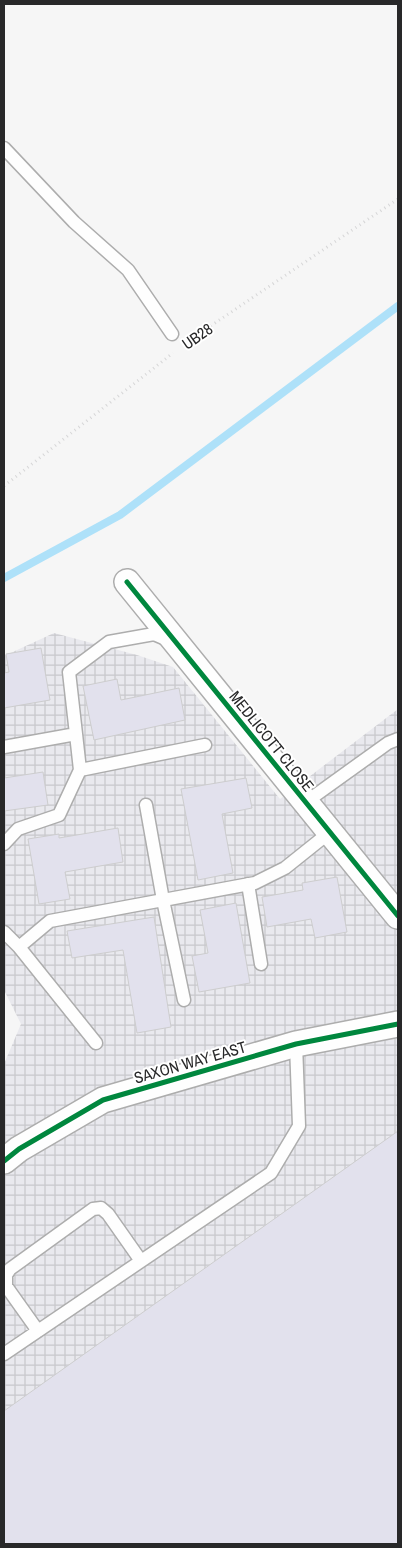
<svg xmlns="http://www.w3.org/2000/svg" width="402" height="1548" viewBox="0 0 402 1548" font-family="'Archivo Narrow',sans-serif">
	<defs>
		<pattern id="industrial-grid" width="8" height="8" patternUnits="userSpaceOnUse" patternTransform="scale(1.25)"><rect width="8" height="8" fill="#e9e9ee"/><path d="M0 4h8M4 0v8" fill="none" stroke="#c8c8cc"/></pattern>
	</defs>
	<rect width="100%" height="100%" fill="#f6f6f6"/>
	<path fill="url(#industrial-grid)" d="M54,633L137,655L173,667L280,799L398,709V1544H4V1064L21,1024L4,990V656Z"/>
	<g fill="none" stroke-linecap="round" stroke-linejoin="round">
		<path stroke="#aee1f9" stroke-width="8" d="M4,578L120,515L398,306"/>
	</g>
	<path fill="#e2e1ed" stroke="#cdcdce" d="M41,648L50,700L4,708V673L9,672L6,654Z
		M117,679L121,700L179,688L185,720L94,740L83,686Z
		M43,772L48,805L4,811V778Z
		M246,778L252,808L222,814L233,873L198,880L181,789Z
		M118,828L123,862L65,872L70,899L39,904L28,839L59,834V838Z
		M337,877L347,932L315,938L311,919L267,927L262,897L303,890L302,883Z
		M236,903L250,983L199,992L192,956L208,953L200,910Z
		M154,917L171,1027L137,1033L123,950L72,958L67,931Z
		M398,1131V1544H4V1411Z"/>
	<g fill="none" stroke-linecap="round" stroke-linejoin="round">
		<g stroke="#adadad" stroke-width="15">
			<path id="service" d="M4,148L74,222L128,270L172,334
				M76,734L69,672L109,642L154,634L168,640
				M4,747L76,734L80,770L205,745
				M306,802L388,743L398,739
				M146,805L163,900L184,1000
				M4,844L18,829L59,815L80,770
				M248,884L261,964
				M4,932L19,947
				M96,1043L19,947L50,921L255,883L285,868L330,832
				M38,1331L6,1286V1275L10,1269L93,1209L101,1208L108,1214L141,1261
				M4,1354L271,1173L299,1126L296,1044"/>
		</g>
		<g stroke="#adadad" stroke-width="28">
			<path id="minor" d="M127,582L398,916
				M4,1161L19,1149L103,1100L296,1044L398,1024"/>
		</g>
		<path stroke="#d6d6d7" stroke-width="3" stroke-dasharray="1 4" stroke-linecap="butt" d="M190,340L398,199
			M4,486L173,353"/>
		<use href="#service" stroke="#fefefe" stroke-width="12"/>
		<use href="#minor" stroke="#fefefe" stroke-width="25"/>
		<g stroke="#fff" stroke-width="8">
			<path id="cycleway" d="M127,582L398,916
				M4,1161L19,1149L103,1100L296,1044L398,1024"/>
		</g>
		<use href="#cycleway" stroke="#00873e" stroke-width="5"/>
	</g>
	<g text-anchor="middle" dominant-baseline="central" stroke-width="4" stroke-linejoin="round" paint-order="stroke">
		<g font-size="16" fill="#282829" stroke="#fff">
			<text transform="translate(197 336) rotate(-35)">UB28</text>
			<text transform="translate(272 741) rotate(51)">MEDLICOTT CLOSE</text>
			<text transform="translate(190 1062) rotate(-16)">SAXON WAY EAST</text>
		</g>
	</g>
	<rect width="402" height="1548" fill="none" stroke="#282829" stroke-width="10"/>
</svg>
